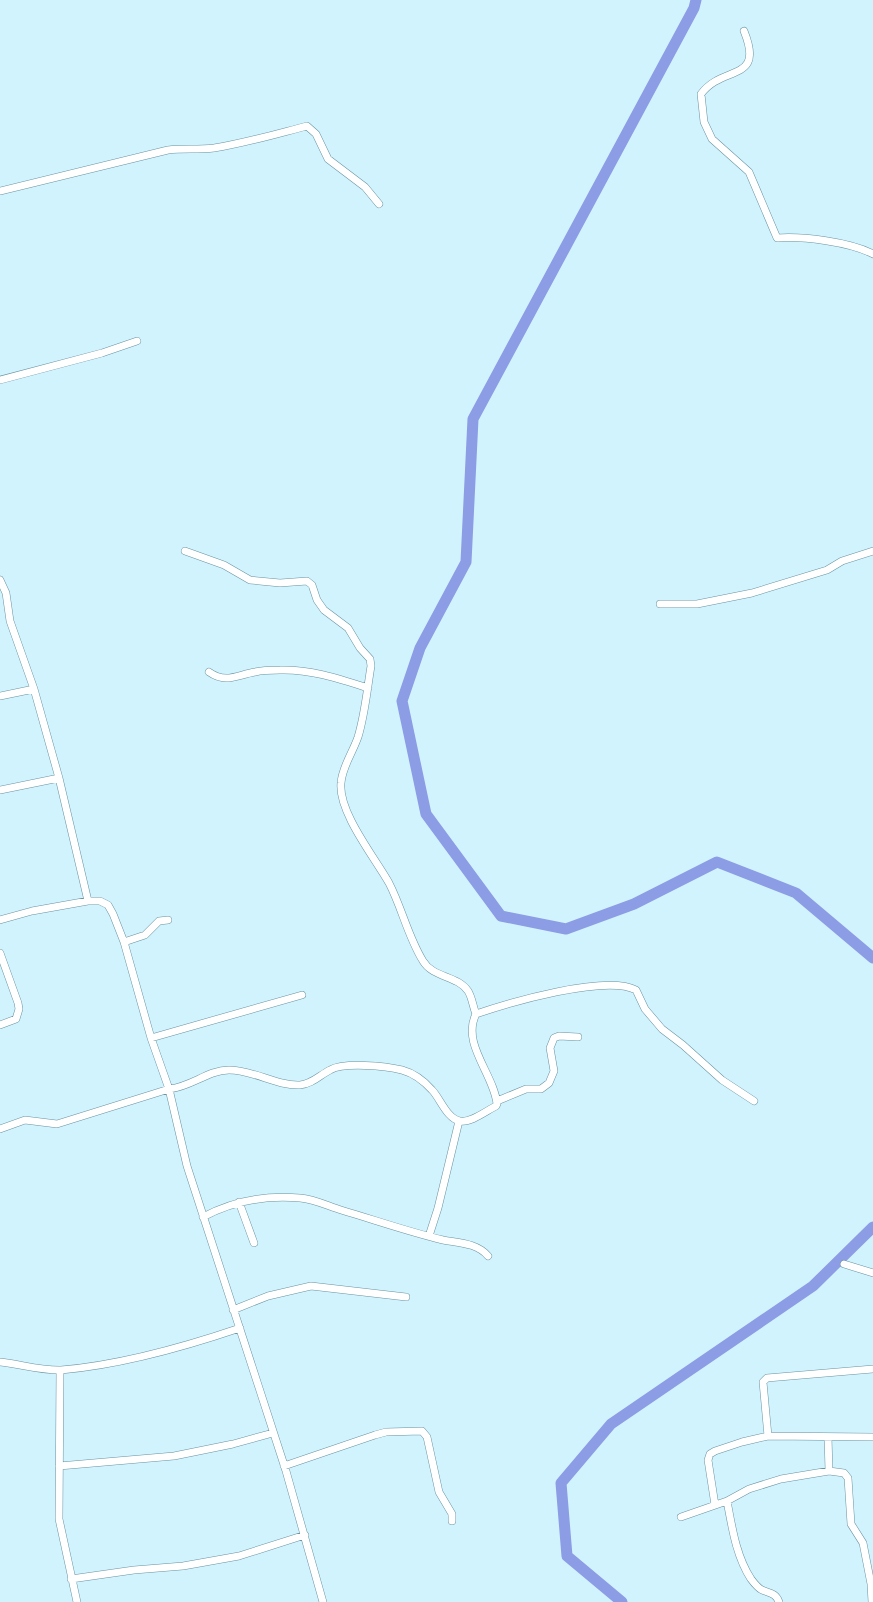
<svg xmlns="http://www.w3.org/2000/svg" width="873" height="1602" viewBox="0 0 873 1602" font-family="Roboto,sans-serif">
	<rect width="100%" height="100%" fill="#d0f3fe"/>
	<g fill="none" stroke-linecap="round" stroke-linejoin="round">
		<path stroke="#8c9ce5" stroke-width="11" d="M696,0L694,8L473,419L466,562L420,648L402,701L426,814L501,916L566,929L634,904L717,862L796,893L873,958
			M622,1602L567,1556L561,1483L611,1424L813,1286L873,1227"/>
		<g stroke="#6993a0" stroke-width="8">
			<path id="street" d="M744,31C765,83 723,64 701,94L704,122L712,139L749,172L777,238C803,236 850,242 873,254
				M0,191L168,150C183,148 198,150 214,148C246,143 276,134 307,126L316,134L328,159L365,187L379,204
				M0,380L102,353L137,341
				M185,551L224,565L250,580L280,583L307,581L312,585L317,600L324,610L348,628L360,648L370,659L371,666C367,690 365,714 358,737C353,752 342,767 341,783C338,812 375,858 389,883C402,908 408,937 423,961C433,978 457,975 468,991C472,997 473,1007 476,1014
				M0,580L6,593L10,621L34,689L59,778L88,901
				M660,604H697L752,593L827,570L842,561L873,551
				M209,672C226,684 237,675 255,672C263,670 272,670 280,670C310,669 340,679 368,688
				M0,696L34,689
				M0,790L59,778
				M0,920L32,911L88,901H100L108,905L113,914L124,942L151,1038L169,1089L187,1166L286,1471L323,1602
				M124,942L145,935L159,921L168,920
				M0,953L18,1003L19,1009L16,1019L0,1025
				M151,1038L302,995
				M497,1101L526,1089H541L549,1083L554,1071L550,1048L554,1038L559,1036L578,1037
				M0,1129L25,1120L57,1124L169,1089C191,1087 208,1070 229,1070C254,1070 276,1086 300,1085C312,1084 320,1075 330,1070C344,1062 386,1066 402,1070C413,1073 424,1081 432,1090C440,1098 447,1119 460,1121C471,1123 486,1111 496,1106L497,1104C494,1074 461,1044 476,1014C508,1003 606,974 636,990L645,1009L662,1029L683,1045L722,1080L754,1101
				M239,1202L254,1243
				M203,1217C233,1201 266,1195 300,1198C314,1199 328,1206 341,1210C375,1220 409,1232 443,1240C459,1243 477,1243 488,1256
				M429,1236L438,1208L459,1121
				M844,1264L873,1273
				M233,1310L268,1296L311,1286L406,1297
				M0,1362C19,1364 43,1371 61,1370C120,1365 184,1347 240,1328
				M60,1370L59,1519L77,1602
				M768,1436L763,1382L767,1378L873,1369
				M828,1437L829,1471
				M59,1466L174,1456L233,1444L273,1433
				M284,1466L375,1435L386,1432L422,1431L427,1437L439,1492L452,1514V1521
				M727,1501C732,1527 736,1556 751,1579C754,1583 758,1588 762,1590C769,1593 776,1593 779,1602
				M715,1505L708,1460L710,1454L715,1451L742,1442L768,1436L873,1437
				M681,1517L727,1501L749,1489L781,1479L829,1471L844,1473L848,1478L851,1524L863,1543L871,1584L872,1602
				M71,1579L134,1570L183,1566L239,1556L305,1535"/>
		</g>
		<use href="#street" stroke="#fff" stroke-width="7"/>
	</g>
</svg>
